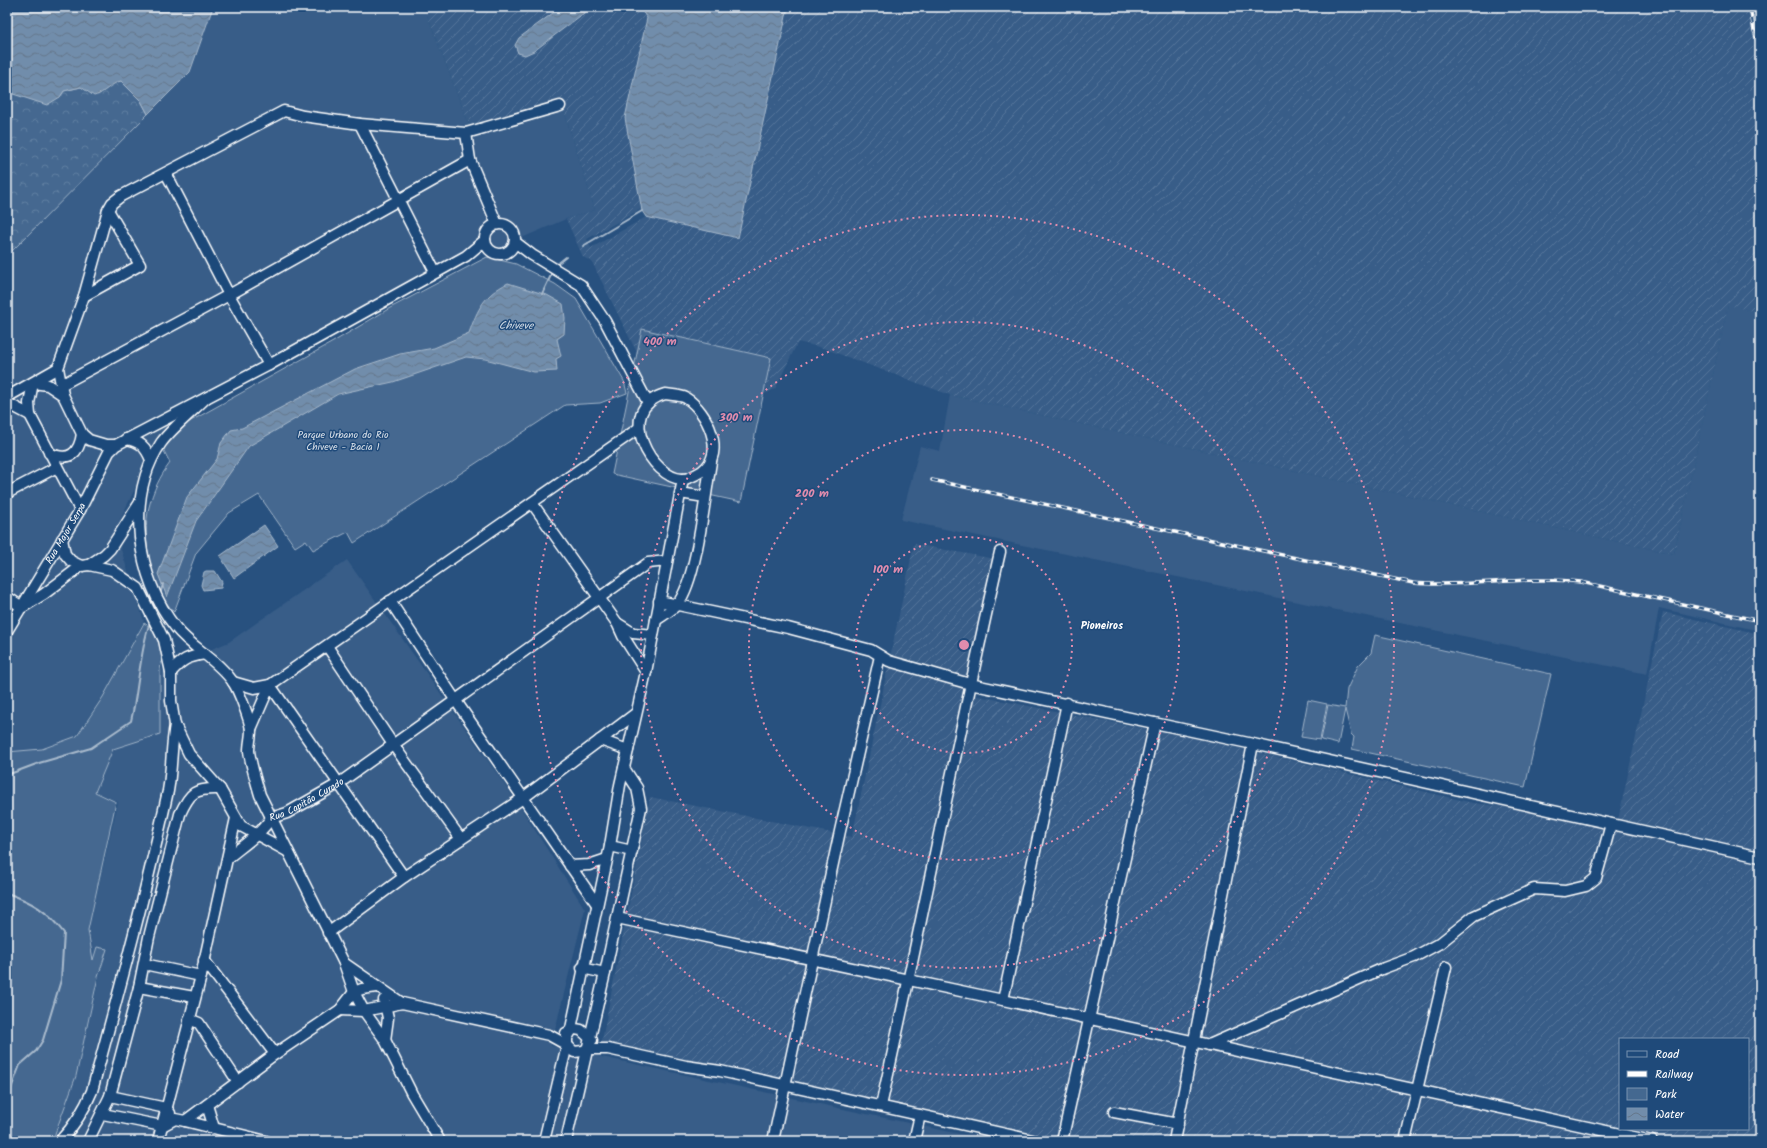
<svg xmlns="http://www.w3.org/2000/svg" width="1767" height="1148" viewBox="0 0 1767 1148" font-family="Kalam,sans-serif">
	<defs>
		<pattern id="industrial-furrows" width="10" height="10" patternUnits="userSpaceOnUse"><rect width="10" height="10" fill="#375d88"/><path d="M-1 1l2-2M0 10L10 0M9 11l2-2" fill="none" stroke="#55759a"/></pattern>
		<pattern id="forest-crowns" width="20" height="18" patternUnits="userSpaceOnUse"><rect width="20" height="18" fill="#446890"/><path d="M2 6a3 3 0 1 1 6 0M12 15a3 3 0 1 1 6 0" fill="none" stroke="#607fa1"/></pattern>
		<pattern id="water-waves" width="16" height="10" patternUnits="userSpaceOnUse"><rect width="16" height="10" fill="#718dab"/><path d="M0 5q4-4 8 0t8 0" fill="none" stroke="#64768a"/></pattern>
	</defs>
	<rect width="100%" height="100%" fill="#28517f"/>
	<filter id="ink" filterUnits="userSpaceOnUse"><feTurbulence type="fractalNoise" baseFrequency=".025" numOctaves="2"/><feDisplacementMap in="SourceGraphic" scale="8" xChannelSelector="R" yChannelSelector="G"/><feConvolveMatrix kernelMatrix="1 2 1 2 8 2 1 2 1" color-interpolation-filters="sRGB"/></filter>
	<g filter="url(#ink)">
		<path fill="#375d88" d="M213,7H424L470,127L561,101L595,210L566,219L489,252H477L186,414L147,463L115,531L144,621L103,697L75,737L42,749L7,755V256L190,72Z
			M1728,304L1760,313V631L1659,608L1647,674L901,520L920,446L940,451L950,395L1674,554Z
			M347,560L519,805L585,909L551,1046L992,1141H55L53,1139L76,1076L105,950L93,961L88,930L118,802L95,792L113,749L160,734V670L229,642Z"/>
		<path fill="url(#industrial-furrows)" fill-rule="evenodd" d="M424,7H639L647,17L625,118L641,209L587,239L591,248L646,217L738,238L788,7H1760V313L1728,305L1674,554L950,395L823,348L798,342L775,389L760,396L653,385L592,262L583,257L566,219L595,210L561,101L470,127Z
			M914,544L995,559L962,693L1209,741L1473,803L1618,820L1663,612L1760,634V1141H1048L601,1045L650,797L852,837ZM1620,1039H1748V1129H1620Z"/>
		<path fill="#446890" stroke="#a2b4c8" d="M487,257L516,264L555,284L576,299L624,381L627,393L600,403L565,405L354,543L348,532L313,550L306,540L295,547L259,495L229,513L196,553L174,612C151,589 141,539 149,507C153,491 160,476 170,463L162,447L189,422L333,342L390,308Z
			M642,329L771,358L741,502L612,474Z
			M144,623L152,628L163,652L160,670V734L113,749L95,792L116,802L88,930L93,960L97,947L107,949L98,977L76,1076L53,1139L51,1141H7V752L42,749L77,736L103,697Z
			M1375,635L1551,674L1525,787L1352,749L1354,737L1351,734L1345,709L1338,744L1321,740L1328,705L1345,708L1347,689L1358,666L1371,653Z
			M1308,700L1327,704L1320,740L1301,737Z"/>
		<path fill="url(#forest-crowns)" stroke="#a2b4c8" d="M121,81L141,101L148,114L7,256V92L22,96L60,97L64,91L81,87L98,95L115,82Z"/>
		<path fill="url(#water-waves)" stroke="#aabbcd" d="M7,7H213L190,72L148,114L141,101L121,81C111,83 105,93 94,96L81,87L64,91L60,97L47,105L7,92Z
			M561,7H592L534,51L525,55L518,53L515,45L519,38Z
			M639,7H788L738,238L646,217L642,211L625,118L647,18Z
			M508,283L547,295L563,304L565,318L564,334L557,339L561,356L556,359L557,371L534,372L485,359L466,357L393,382L338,394L249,446L196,521L167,597L158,574L187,497L217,459L221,443L231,430L242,428L355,369L400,354L434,348L469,333C478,308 484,295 508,283Z
			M264,525L278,546L234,578L220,556Z
			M206,571H215L222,582L221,588L203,590L201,585L204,572Z"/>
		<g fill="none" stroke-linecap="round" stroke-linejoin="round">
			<path stroke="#aabbcd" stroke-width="2" d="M583,246L642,211
				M556,265L566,257
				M542,294L553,271
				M160,595L163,584
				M7,775L39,763L91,748L131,721C139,688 139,654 150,622
				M7,893C34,903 46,910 64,933L61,980L43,1040L36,1051L20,1065L7,1099"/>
			<g stroke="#fff" stroke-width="13">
				<g id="minor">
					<path d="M360,124L435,272"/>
					<path d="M466,133L470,160L497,224"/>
					<path d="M166,173L229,295L269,365"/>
					<circle cx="500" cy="239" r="15"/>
					<path d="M515,242L532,255L581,285L605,321L648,403"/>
					<path d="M84,296L140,265L108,210"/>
					<path d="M33,383L29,403L30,415L80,510"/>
					<path d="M33,383L48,385L63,395"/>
					<path d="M61,385L229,295L470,160"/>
					<path d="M665,394C671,395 681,395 686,398C707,411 727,453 702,471C697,474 689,479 683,479C653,480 612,409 665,394Z"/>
					<path d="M7,397L58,368"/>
					<path d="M206,398C193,411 171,429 161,443C125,497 136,578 176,628C192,648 218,660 233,682C239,691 250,720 251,730C251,737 249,744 249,751C251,766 256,781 260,795L344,963L354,992L364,1011L385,1040L412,1094L440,1141"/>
					<path d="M7,403L30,415"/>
					<path d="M126,439C140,441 146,447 151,460"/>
					<path d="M116,445H106L89,440L82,434L63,395L58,368L84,296L108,210L112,203L121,196L284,111L303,116L360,124L466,133L560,106"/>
					<path d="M49,453C69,462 79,454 82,434"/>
					<path d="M7,493L57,467"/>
					<path d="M680,493L705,497"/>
					<path d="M532,503L617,623L623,636L646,672"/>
					<path d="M62,539L65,554L71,561L81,566L89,565L112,570L138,588L164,640L171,672V701L175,725L189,754L220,789L241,826L287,851"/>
					<path d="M89,565L104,555L110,549L139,504"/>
					<path d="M7,597L22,607"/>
					<path d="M390,601L456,701L596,903"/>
					<path d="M659,601L788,628L871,650L889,661L970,684L1253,744L1760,857"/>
					<path d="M23,607L44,594L81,566"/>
					<path d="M656,620C663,615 673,610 678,603C697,579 705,495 711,462"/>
					<path d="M617,623L633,633L653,635"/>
					<path id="s1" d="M7,631L80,510L109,452L116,445L269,365L466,256L485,240"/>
					<path d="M327,646L394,746L461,839"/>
					<path d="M171,672C183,659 187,657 205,654"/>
					<path d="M233,682L254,688L270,685L639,428"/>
					<path d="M270,685L404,877"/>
					<path d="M1067,703L1003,1000L1652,1141"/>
					<path d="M251,729L270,685"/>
					<path d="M600,740L628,750"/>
					<path id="s2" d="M271,818L287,813L338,784L648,563L667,561"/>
					<path d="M610,846L632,851"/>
					<path d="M228,858C242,846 261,834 271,818"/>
					<path d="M570,866L589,865L607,859"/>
					<path d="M617,918L1003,1000"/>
					<path d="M328,933L404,877L523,798L635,714"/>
					<path d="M204,960L275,1054"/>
					<path d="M344,963L402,1003L549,1035L567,1045L574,1052L583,1051L587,1049H608L686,1066L720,1071L1037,1141"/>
					<path d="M144,964L201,976"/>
					<path d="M582,968L605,973"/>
					<path d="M139,987L194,997"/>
					<path d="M384,1000L388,1018L385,1040"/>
					<path d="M340,1010L364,1011L402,1003"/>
					<path d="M189,1019L199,1023L238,1082"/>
					<path d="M566,1033L575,1029L581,1030L592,1040"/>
					<path d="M1209,1045L1384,968L1414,957L1440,943L1474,916L1534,889L1565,891L1586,886L1596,878L1611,824"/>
					<path d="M110,1096L166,1108L170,1113"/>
					<path d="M207,1105L214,1128"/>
					<path d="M881,1106C922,922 958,736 1000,552"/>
					<path d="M1114,1112L1178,1124"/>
					<path d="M103,1114L162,1126L175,1119L185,1121L266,1141"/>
					<path d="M185,1121L275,1054L340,1010L354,992L362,989L377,987"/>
					<path d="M60,1141C75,1125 84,1111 92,1091C119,991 146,892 168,791C172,769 171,747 175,725"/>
					<path d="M88,1141L110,1096L139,987L149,937L180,814C190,792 195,788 220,789"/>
					<path d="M158,1141L201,976L236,818"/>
					<path d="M544,1141L567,1045V1038L570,1033L610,846L620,785L646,672L683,479"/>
					<path d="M566,1141L605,973L641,808L637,788L624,768"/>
					<path d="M773,1141L840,831L880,656"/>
					<path d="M914,1141L920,1115"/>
					<path d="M1062,1141L1155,723"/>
					<path d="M1174,1141L1253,744"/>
					<path d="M1405,1141L1446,967"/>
				</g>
			</g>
			<use href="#minor" stroke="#1f4a7a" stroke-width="10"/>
			<g stroke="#fff" stroke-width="3.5">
				<path id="rail" d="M1750,7L1754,31L1760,47
					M932,480L1413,583C1469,588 1525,575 1581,582L1760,621"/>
			</g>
			<use href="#rail" stroke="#1f4a7a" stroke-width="2" stroke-dasharray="6" stroke-linecap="butt"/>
		</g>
	</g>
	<g fill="none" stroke="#e08cad" stroke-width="2" stroke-dasharray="2 4">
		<circle cx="964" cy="645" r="108"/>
		<circle cx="964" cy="645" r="215"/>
		<circle cx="964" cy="645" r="323"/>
		<circle cx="964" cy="645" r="430"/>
	</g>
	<g text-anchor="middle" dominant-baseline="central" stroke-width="3" stroke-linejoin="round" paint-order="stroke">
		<g font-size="10" fill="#dae1e9" stroke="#1f4a7a">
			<text x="343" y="435">Parque Urbano do Rio<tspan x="343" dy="12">Chiveve - Bacia 1</tspan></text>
		</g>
		<g font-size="10" fill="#fff" stroke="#1f4a7a">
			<text stroke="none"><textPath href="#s1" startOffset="114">Rua Major Serpa</textPath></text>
			<text stroke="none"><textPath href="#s2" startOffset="40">Rua Capitão Curado</textPath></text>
		</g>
		<g font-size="11" font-style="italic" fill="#d4dde6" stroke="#1f4a7a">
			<text x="516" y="326">Chiveve</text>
		</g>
		<g font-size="11" font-weight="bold" fill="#fff" stroke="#1f4a7a">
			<text x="1102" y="626">Pioneiros</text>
		</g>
	</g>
	<circle cx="964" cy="645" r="6" fill="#e08cad" stroke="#1f4a7a" stroke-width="2"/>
	<g font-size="12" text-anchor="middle" font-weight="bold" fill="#e08cad" stroke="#1f4a7a" stroke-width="3" stroke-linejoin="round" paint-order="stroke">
		<text x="660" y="345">400 m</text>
		<text x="736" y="421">300 m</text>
		<text x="812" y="497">200 m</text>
		<text x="888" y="573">100 m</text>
	</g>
	<rect width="1767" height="1148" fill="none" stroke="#1f4a7a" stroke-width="24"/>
	<rect x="12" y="12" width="1743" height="1124" fill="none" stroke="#fff" stroke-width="1.5" filter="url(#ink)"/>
	<rect x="1619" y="1038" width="130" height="92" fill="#1f4a7a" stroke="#7992af"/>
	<rect x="1627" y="1051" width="20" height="6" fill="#1f4a7a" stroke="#7992af"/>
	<text x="1655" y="1058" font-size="12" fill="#ffffff">Road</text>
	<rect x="1627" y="1071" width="20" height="6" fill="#ffffff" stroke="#7992af"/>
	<text x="1655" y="1078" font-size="12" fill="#ffffff">Railway</text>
	<rect x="1627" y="1088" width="20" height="12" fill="#446890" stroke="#7992af"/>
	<text x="1655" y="1098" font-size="12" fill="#ffffff">Park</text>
	<rect x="1627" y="1108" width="20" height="12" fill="url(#water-waves)" stroke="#7992af"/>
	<text x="1655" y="1118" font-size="12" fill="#ffffff">Water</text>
</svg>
